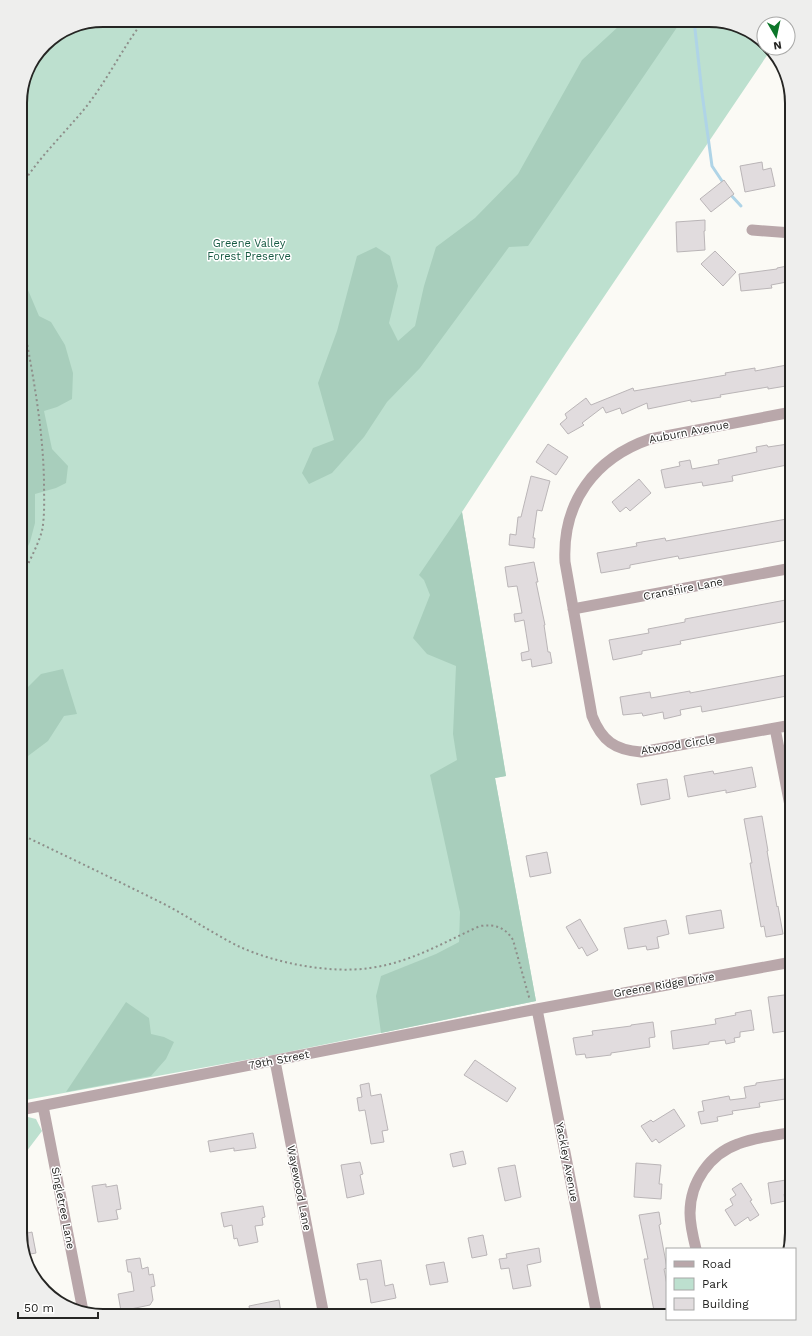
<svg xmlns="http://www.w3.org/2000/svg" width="812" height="1336" viewBox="0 0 812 1336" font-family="'Work Sans',sans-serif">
	<rect width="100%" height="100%" fill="#fbfaf5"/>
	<path fill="#bde0cf" d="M103,20H715L755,34L764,44V48H768L770,51L566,353L462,512L506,776L495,778L536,1001L273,1055L20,1101V98L28,66L44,44L71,26Z
		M28,1117L36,1119L42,1131L20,1160V1119Z"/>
	<path fill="#a8cebc" d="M621,20H682L528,246L509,247L420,368L387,402L364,437L332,473L309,484L302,473L313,448L334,440L318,383L337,331L357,256L376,247L390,256L398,286L389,323L398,341L415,326L424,286L436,247L475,218L518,174L582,60L619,26Z
		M20,252L28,290L39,316L51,322L65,345L73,373L72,399L57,407L44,411L52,449L68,466L66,483L56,488L35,494V523L30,542L20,562Z
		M462,512L506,776L495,778L536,1001L381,1033L376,996L381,976L436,954L459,942L460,912L430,775L457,760L453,734L456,666L427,654L413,638L430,595L424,580L419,575Z
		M63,669L77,714L64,716L48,741L20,762V695L41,674Z
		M126,1002L149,1018L151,1034L164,1037L174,1042L166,1059L151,1076L66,1092Z"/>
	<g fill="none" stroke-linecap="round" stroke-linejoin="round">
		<path stroke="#afd4e7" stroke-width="3" d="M694,20L702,93L712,166L724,184
			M730,194L741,206"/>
	</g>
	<path fill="#e1dcde" stroke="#bab5b7" d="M762,162L763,170L771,168L775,186L745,192L740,166Z
		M724,180L734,194L711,212L700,199Z
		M705,220V231H704L705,250L677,252L676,222Z
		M715,251L736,272L723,286L701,264Z
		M792,265V281L771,285L772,288L741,291L739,274L777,269V268Z
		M792,364V385L768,389V387L720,395L721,397L691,402V400L648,409L647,403L622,414L620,408L606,413L603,407L582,423L584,425L568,434L560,424L567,418L565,414L586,398L591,405L633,388L634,391L726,375L725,373L755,368V371Z
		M548,444L568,457L556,475L536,462Z
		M788,444L789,448H792V464L732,476L733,481L703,486L702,482L665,488L661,470L680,466L679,462L690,460L692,469L719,464L718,460L757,452L756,447L767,445L768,447Z
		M531,476L550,481L542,511L537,510L533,538H535L534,548L509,545L510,534L516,535L518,517H521Z
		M639,479L651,493L630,511L626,507L620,512L612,502Z
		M792,518V539L679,559L678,556L630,565V568L601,573L597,553L637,546L636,543L665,538L666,541Z
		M534,562L538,582H536L545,625H544L548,652H550L552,663L532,667L531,659L522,661L521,653L529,651L524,620L515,622L514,614L522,613L517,586L508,587L505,567Z
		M791,599L792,620L680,641L681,644L642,651V654L613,660L609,640L649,633L648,629L685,622V619Z
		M792,674V695L702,712L701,706L680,710L681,715L664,719L663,712L643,716L642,713L623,715L620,697L650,692L651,698L690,691V693Z
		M752,767L756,787L726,793V790L688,797L684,776L713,771L714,774Z
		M667,779L670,799L641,805L637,784Z
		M762,816L768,851H767L777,907L778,906L783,934L766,937L764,926L761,927L758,910L750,863H752L744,819Z
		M547,852L551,873L530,877L526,856Z
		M721,910L724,928L689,934L686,916Z
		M580,919L598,950L587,956L582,947L579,949L566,927Z
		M666,920L669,934L657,937L659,948L647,950L646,946L628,949L624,928Z
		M792,994V1030L773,1033L768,997Z
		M751,1010L754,1030L740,1032V1037L734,1038L735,1042L726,1044L725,1040L709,1042V1044L673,1049L671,1031L716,1024L715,1019L736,1015L735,1013Z
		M653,1022L655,1037L649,1038L650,1047L611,1053V1055L586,1058L585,1054L576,1055L573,1038L593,1035L592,1031L631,1026V1025Z
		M475,1060L516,1088L507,1102L464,1075Z
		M792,1078V1098L759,1103L760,1107L732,1111L733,1114L717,1117L718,1121L701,1124L698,1112L704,1111L702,1101L729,1096L730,1100L746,1098L744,1087L756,1085V1083Z
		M369,1083L371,1096L381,1094L388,1130L382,1131L384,1142L371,1144L365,1110L359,1111L357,1098L362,1097L360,1085Z
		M674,1109L685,1126L659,1143L656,1139L652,1142L641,1126L651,1120L653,1122Z
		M253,1133L256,1148L234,1151V1148L210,1152L208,1141Z
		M463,1151L466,1164L453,1167L450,1154Z
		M360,1162L363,1174L360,1175L364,1194L347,1198L341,1165Z
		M636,1163L661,1165L659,1184H662L661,1199L634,1197Z
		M515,1165L521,1197L505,1201L498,1168Z
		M792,1179V1193L784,1194L785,1201L771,1204L768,1183Z
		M741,1183L752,1200L750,1201L759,1215L750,1221L748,1217L735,1226L725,1210L733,1205L730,1199L736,1195L732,1189Z
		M106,1184V1187L117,1185L121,1209L116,1210L118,1219L98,1222L92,1186Z
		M263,1206L265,1217L262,1218L263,1225L255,1226L258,1242L239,1246L237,1238L234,1239L232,1225L224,1227L221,1213Z
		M659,1212L661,1224L659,1225L667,1268L664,1269L667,1285V1316H655L644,1259H648L639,1215Z
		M20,1213H24L28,1233L32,1232L36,1253L25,1255L20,1233Z
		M483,1235L487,1255L472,1258L468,1238Z
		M539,1248L541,1262L527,1265L531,1286L513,1289L509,1268L501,1269L499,1259L507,1258L506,1254Z
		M140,1258L142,1269L148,1267L149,1275L153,1274L155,1286L151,1287L153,1300L150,1305L121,1311L118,1294L134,1291L131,1272H128L126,1260Z
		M381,1260L385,1286L393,1284L396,1298L371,1303L367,1279L360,1280L357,1264Z
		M444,1262L448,1282L430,1285L426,1265Z
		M279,1300L281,1313L266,1316H252L250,1312L249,1306Z"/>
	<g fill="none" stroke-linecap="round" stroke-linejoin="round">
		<path stroke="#8e8e8a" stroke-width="2" stroke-dasharray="2 3" stroke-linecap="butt" d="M20,188C38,158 64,134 86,107C108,79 123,47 144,20
			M20,581C27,565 37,548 42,531C45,515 44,498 44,482C43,423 31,365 20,306
			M20,834C68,857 116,880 164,904C189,917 212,933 238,946C274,963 330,974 370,968C412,962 442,943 480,926C495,924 505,927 513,940L529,997L531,1000"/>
		<path stroke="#b9a7aa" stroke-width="11" d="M752,230L792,233
			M573,609L792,568
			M792,725L641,752C615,750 602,741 592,716L565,562C562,502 595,458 650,439L792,412
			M775,728L792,816
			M537,1009L597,1316
			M275,1061L324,1316
			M43,1106L83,1311
			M20,1110L537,1009L792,962
			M696,1249C693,1237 690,1225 690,1213C690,1182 710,1154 738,1144C755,1137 774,1136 792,1132"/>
	</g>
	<g text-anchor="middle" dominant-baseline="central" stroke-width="3" stroke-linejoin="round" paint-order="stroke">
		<g font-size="11" fill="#165942" stroke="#fff">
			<text x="249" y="243">Greene Valley<tspan x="249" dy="13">Forest Preserve</tspan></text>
		</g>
		<g font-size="11" fill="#252523" stroke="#fff">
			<text transform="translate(689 432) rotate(-11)">Auburn Avenue</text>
			<text transform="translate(683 589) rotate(-11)">Cranshire Lane</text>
			<text transform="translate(678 745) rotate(-9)">Atwood Circle</text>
			<text transform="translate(664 985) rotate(-10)">Greene Ridge Drive</text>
			<text transform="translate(279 1060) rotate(-11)">79th Street</text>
			<text transform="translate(567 1162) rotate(79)">Yackley Avenue</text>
			<text transform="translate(299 1188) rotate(79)">Wayewood Lane</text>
			<text transform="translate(63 1208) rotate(79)">Singletree Lane</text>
		</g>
	</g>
	<path d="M0 0H812V1336H0ZM103 27H709A76 76 0 0 1 785 103V1233A76 76 0 0 1 709 1309H103A76 76 0 0 1 27 1233V103A76 76 0 0 1 103 27Z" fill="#eeeeed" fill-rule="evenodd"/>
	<path fill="none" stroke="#252523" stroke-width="2" d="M103 27H709A76 76 0 0 1 785 103V1233A76 76 0 0 1 709 1309H103A76 76 0 0 1 27 1233V103A76 76 0 0 1 103 27Z"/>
	<rect x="666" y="1248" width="130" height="72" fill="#ffffff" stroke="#a8a8a7"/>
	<rect x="674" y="1261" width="20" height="6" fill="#b9a7aa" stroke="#a8a8a7"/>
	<text x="702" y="1268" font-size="12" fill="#252523">Road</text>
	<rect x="674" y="1278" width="20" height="12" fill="#bde0cf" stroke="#a8a8a7"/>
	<text x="702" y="1288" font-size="12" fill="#252523">Park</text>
	<rect x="674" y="1298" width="20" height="12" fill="#e1dcde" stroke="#a8a8a7"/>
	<text x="702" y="1308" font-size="12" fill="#252523">Building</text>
	<g transform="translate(776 36) rotate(171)"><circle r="19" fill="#ffffff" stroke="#a8a8a7"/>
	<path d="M0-3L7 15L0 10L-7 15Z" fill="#0c7629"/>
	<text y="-6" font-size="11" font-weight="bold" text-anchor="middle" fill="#252523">N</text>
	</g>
	<path d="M18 1312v6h80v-6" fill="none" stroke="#252523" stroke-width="2"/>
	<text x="24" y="1312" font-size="12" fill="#252523" stroke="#ffffff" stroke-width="3" paint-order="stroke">50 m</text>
</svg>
